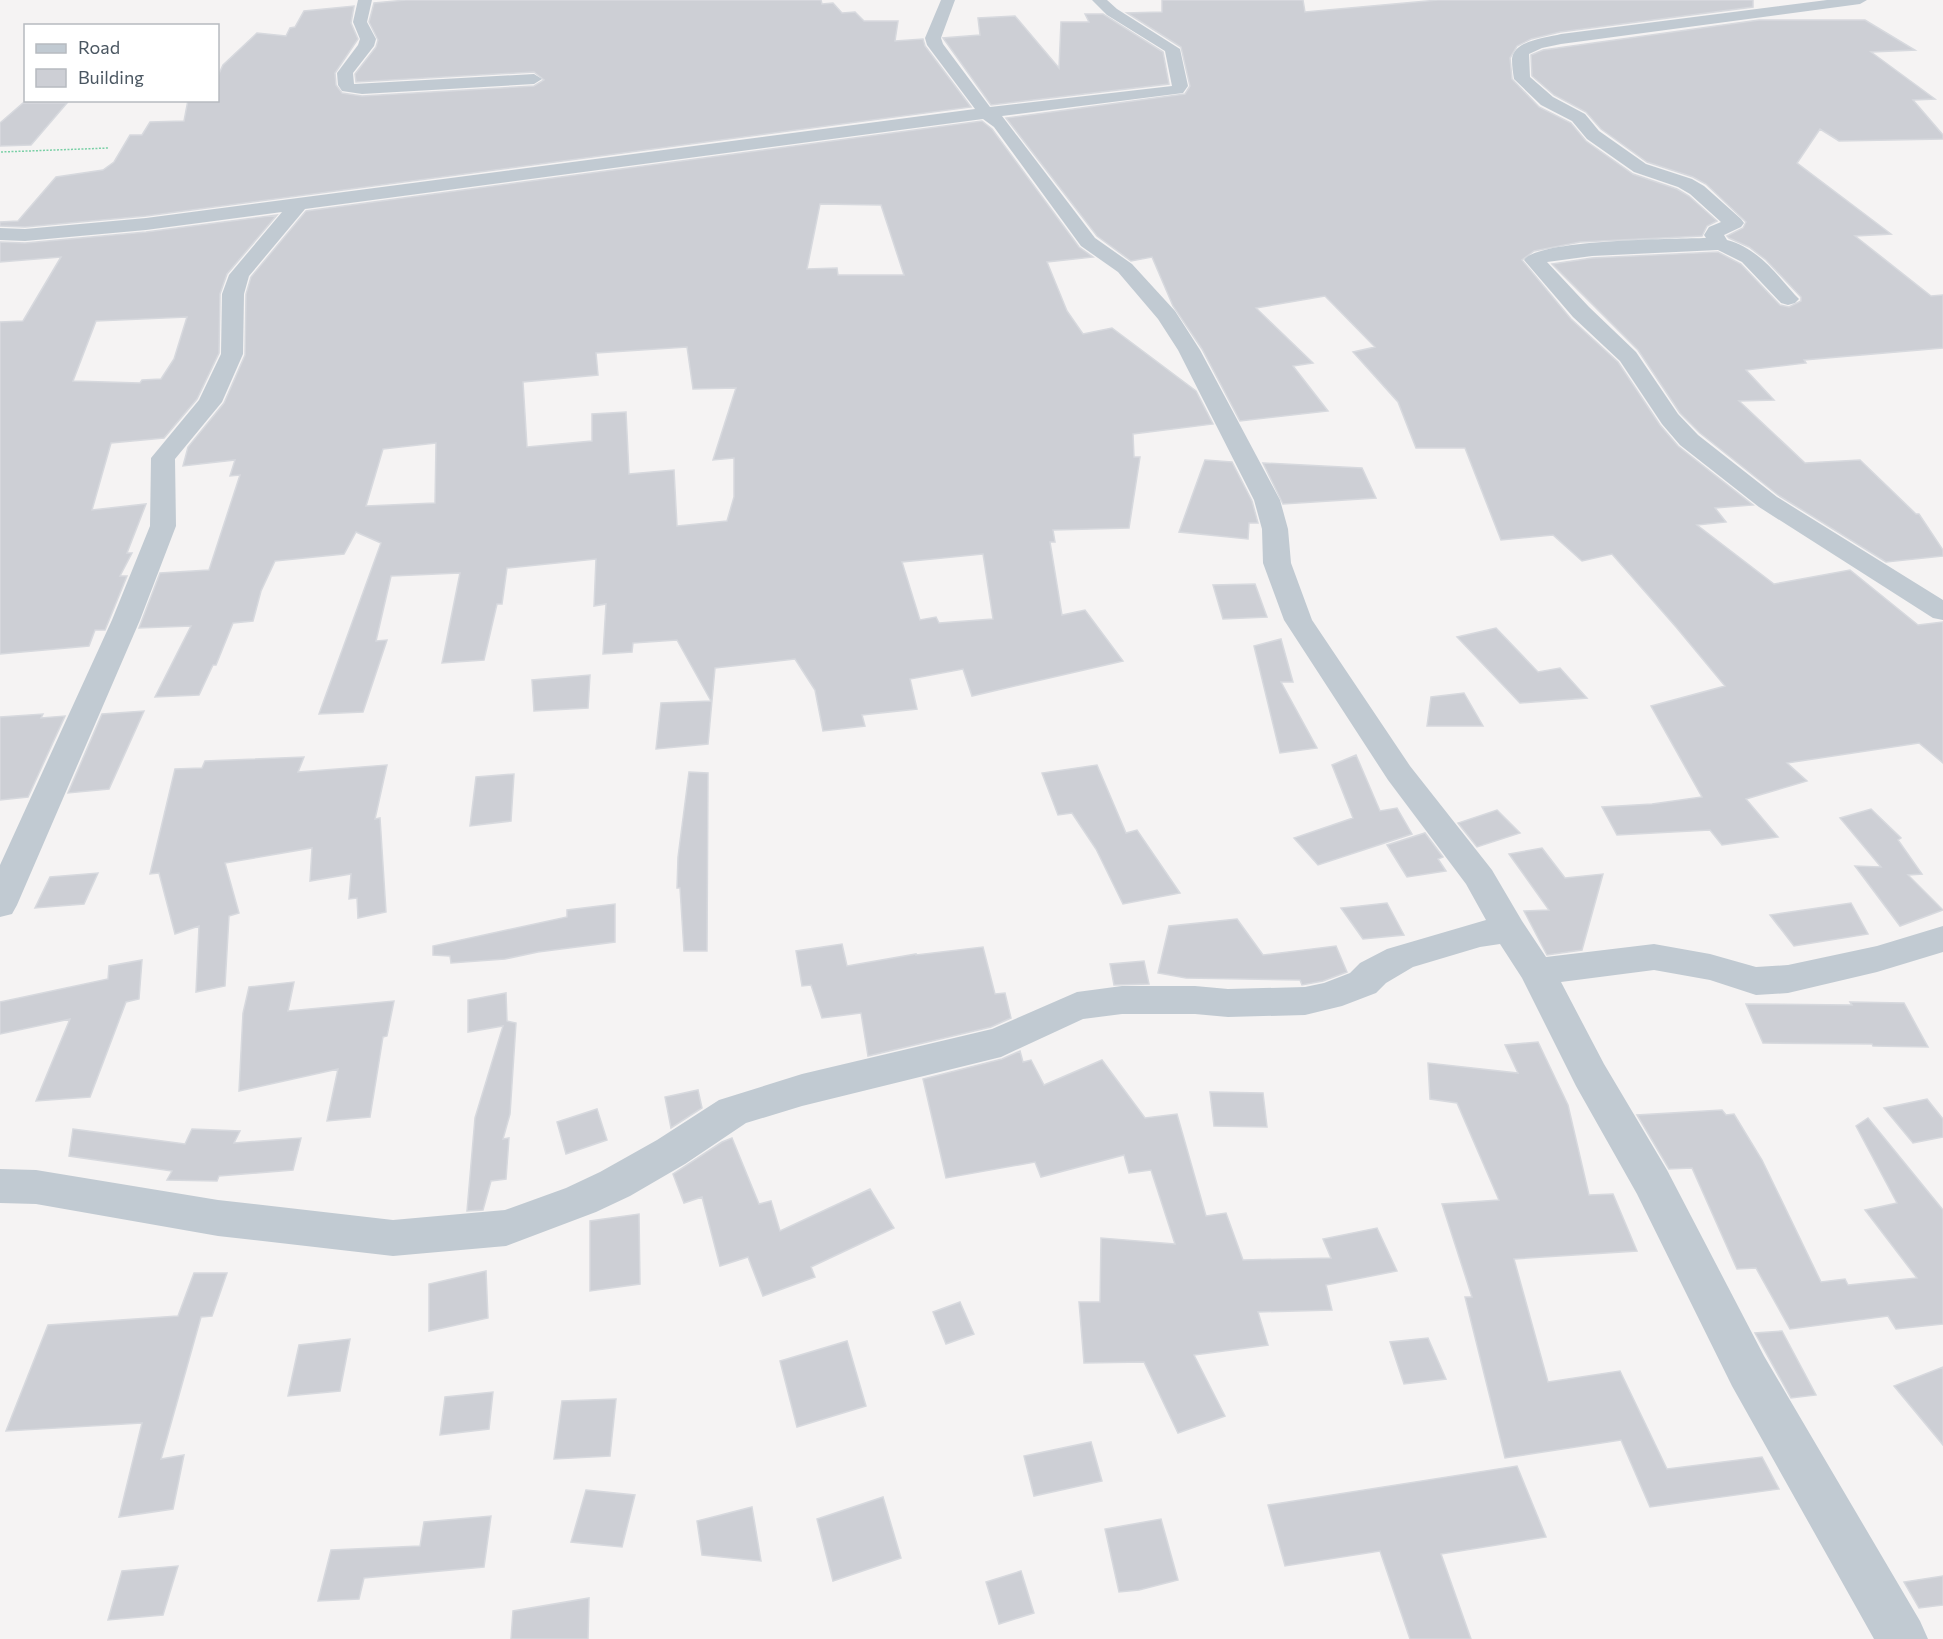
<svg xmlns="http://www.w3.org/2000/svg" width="1943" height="1639" viewBox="0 0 1943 1639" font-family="Commissioner,sans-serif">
	<rect width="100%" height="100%" fill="#f5f3f3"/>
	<path fill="#cdcfd5" stroke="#d7d9de" stroke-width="1.5" fill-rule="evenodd" d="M406,0H821L822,4L833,3L842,13L855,12L864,21H898L895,41L923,39L925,46L971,107L146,216L25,227L0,226V222L18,221L56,177L103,170L114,162L130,135H142L150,122L184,121L188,100H218V76L223,65L257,33L286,36L290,28L295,27L304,11L354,6L351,23L358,39L335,73L336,85L342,93L362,96L534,86L544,80L534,72L356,82L355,74L376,47L378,40L369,22L374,3Z
		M1162,0H1303L1305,12L1438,0H1753V7L1560,32L1531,39L1517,46L1510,58L1512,79L1539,107L1571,123L1586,141L1633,174L1677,189L1689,196L1717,221L1707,226L1702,236L1580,242L1534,251L1522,260L1571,319L1618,362L1660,425L1678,446L1753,505L1715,508L1726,522L1697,525L1774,584L1850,570L1918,625L1943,622V763L1919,743L1787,763L1807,781L1746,799L1778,837L1722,845L1710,830L1617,835L1602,807L1652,804L1702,797L1651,706L1725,686L1676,627L1612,554L1582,561L1553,535L1501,540L1465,448H1416L1398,402L1353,352L1375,347L1325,296L1256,308L1313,363L1293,366L1328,411L1240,421L1202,349L1173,306L1152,257L1131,261L1097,236L1006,118L1185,94L1190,86L1181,47L1127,13L1162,12Z
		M1085,14H1103L1163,52L1169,84L991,105L943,38L980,35L978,18L1015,16L1059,68L1061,22H1089Z
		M1759,20H1865L1915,50L1871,52L1935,99L1913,100L1943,135V139L1839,141L1820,129L1797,163L1891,234L1855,236L1931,296L1943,295V348L1804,360L1806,363L1746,370L1774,400L1739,401L1805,463L1860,460L1916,514H1919L1943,550V556L1886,562L1778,495L1700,433L1680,413L1638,350L1552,264L1592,258L1718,252L1741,264L1780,305L1789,307L1801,301V297L1766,260L1749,247L1729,238L1727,236L1743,228L1746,222L1706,184L1693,177L1647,162L1601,129L1586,112L1554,95L1532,76L1531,55L1543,50Z
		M23,103H67L31,145L0,146V123Z
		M982,121L992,129L1079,247L1093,257L1047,262L1067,311L1083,334L1112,328L1196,391L1213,424L1133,434L1134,457H1140L1129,528L1053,530L1055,542H1050L1062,615L1085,610L1123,661L972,696L963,669L910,679L917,709L862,715L865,726L823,731L815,690L795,659L715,668L708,744L656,749L661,703L711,701L677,640L633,643L632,652L603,654L606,604L594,606L596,559L507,568L502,604H497L484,660L442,663L460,573L391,576L376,641L387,640L363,712L319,714L381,543L356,532L344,554L275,561L261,591L253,621L233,623L216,665H213L199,695L155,697L191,626L139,628L160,573L209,570L240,475L230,476L235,460L183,466L188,447L224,403L245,355L246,294L251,277L306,211ZM820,204L881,205L904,275H838L837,268L807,269ZM687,347L693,389L736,388L713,460L734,458V497L727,521L677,526L674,470L629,474L626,412L592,414V441L527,447L523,382L598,375L596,353ZM436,443L435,503L366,506L383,449ZM983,554L993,619L939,623L936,617L920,620L902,562Z
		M277,215L227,274L220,294L219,353L197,399L164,438L111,443L92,510L146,504L127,553H132L120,576H127L105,630H95L89,646L0,654V322L23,321L61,257L0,262V242L25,243L146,232ZM187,317L174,359L161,379L142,380L140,383L73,381L96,321Z
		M1205,460L1232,462L1252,501L1258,523H1249L1248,539L1179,532Z
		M1263,463L1362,468L1376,498L1283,504Z
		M1255,584L1267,617L1223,619L1213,585Z
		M1496,628L1538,672L1560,668L1587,698L1520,703L1457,637Z
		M1281,639L1293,682H1281L1317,748L1280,753L1254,646Z
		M590,675L588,708L534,711L532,680Z
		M1464,693L1483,726H1427L1431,697Z
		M144,711L109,789L68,793L102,714Z
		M43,714L41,718L65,716L28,797L0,800V717Z
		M1356,755L1380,811L1397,808L1412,834L1318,865L1294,838L1353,818L1332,765Z
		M304,757L298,772L387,765L375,819L380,818L386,912L358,918L357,898L349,899L351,874L310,881L312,848L225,863L239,913L229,916L225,986L196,992L199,926L175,934L159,873L150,874L175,769L202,768L205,761Z
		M1097,765L1126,833L1137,830L1180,893L1123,904L1096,849L1072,813L1058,815L1042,773Z
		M689,772L708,773L707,951H684L680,888H677L678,857Z
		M514,774L511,821L470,826L476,777Z
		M1871,809L1901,838L1898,840L1922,874L1908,875L1943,910L1900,926L1855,866L1881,867L1840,818Z
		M1497,810L1520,833L1477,847L1458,823Z
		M1425,833L1443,857L1438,859L1446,871L1407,877L1387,845Z
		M1542,848L1565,878L1603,874L1582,950L1547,955L1524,911L1549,910L1509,854Z
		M98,873L84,904L35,908L50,877Z
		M1387,903L1404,935L1363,939L1341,908Z
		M1851,903L1868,934L1794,946L1770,915Z
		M615,904V942L538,952L505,959L451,963L450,956L433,955V946L567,917V910Z
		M1237,919L1263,955L1336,946L1347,972L1323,981L1302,985L1300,980L1186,978L1158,973L1169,926Z
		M842,944L847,966L916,954V955L983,947L995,994L1005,993L1011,1018L991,1027L868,1056L861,1013L822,1018L811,985L802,986L796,951Z
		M142,960L139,999L126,1002L90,1097L36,1101L70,1019L0,1034V1002L108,979L109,966Z
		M1144,961L1149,984L1114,985L1110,964Z
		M294,982L288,1011L394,1001L387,1036L383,1037L370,1117L327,1121L338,1069L239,1091L243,1013L249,987Z
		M506,993L507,1021L516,1023L510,1114L503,1139L509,1138L506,1179L491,1181L483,1210L467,1211L475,1118L503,1026L468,1032V1000Z
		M1850,1002L1904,1003L1928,1047L1873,1046L1872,1044L1763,1043L1746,1004L1852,1005Z
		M1538,1042L1568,1105L1589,1195L1613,1194L1637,1251L1514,1259L1548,1382L1620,1371L1667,1469L1762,1457L1779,1489L1650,1507L1621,1440L1505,1458L1465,1297H1472L1442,1204L1499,1200L1457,1103L1430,1099L1428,1063L1518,1073L1505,1045Z
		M1020,1051L1023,1062L1031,1060L1044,1085L1102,1060L1145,1118L1177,1114L1206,1216L1226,1213L1243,1260L1331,1258L1323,1239L1377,1228L1397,1271L1326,1285L1332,1310L1258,1312L1268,1345L1194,1355L1225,1416L1178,1433L1144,1362L1084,1363L1079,1302H1100L1101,1238L1175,1244L1151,1170L1129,1173L1124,1155L1041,1177L1035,1162L946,1178L923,1079L1002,1059Z
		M698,1090L702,1108L671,1128L665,1097Z
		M1210,1092L1263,1093L1267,1127L1214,1126Z
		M1927,1099L1943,1119V1137L1913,1143L1884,1108Z
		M597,1109L607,1140L566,1154L557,1122Z
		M1722,1110L1726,1115L1734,1114L1762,1160L1821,1282L1845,1279L1848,1285L1917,1278L1865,1210L1897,1203L1856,1126L1868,1118L1943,1210V1324L1896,1329L1888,1316L1790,1329L1756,1268L1737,1269L1692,1168L1669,1169L1637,1115Z
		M73,1129L185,1144L192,1129L240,1131L234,1143L301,1138L293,1170L219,1176L217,1181L167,1180L172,1171L69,1156Z
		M732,1138L759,1204L771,1201L780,1231L870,1189L894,1228L811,1267L815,1277L763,1296L748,1257L720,1266L702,1197L684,1203L673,1174L722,1142Z
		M639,1214L640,1284L590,1291V1221Z
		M486,1271L488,1318L429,1331V1284Z
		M194,1273H227L212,1316L201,1317L161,1459L184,1455L173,1509L119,1517L142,1423L6,1431L48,1325L178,1316Z
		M960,1302L974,1334L946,1344L933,1312Z
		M1782,1331L1816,1395L1791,1398L1755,1333Z
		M1428,1338L1446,1379L1404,1384L1390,1342Z
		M350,1339L340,1391L288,1396L299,1345Z
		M847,1341L866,1406L797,1427L780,1361Z
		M1943,1367V1445L1894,1386Z
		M493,1392L489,1429L440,1435L445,1397Z
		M616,1399L610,1456L554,1459L562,1401Z
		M1091,1442L1102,1481L1034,1496L1024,1456Z
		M1517,1466L1546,1537L1441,1554L1471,1639H1410L1380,1551L1285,1566L1268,1505Z
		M586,1490L635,1495L622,1547L571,1542Z
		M883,1497L901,1558L833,1581L817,1519Z
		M752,1507L761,1561L702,1555L697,1521Z
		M491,1516L484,1567L364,1578L359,1599L318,1601L331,1550L420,1546L424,1522Z
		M1161,1519L1178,1580L1139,1590L1119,1592L1105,1529Z
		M178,1566L163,1615L108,1620L122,1571Z
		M1021,1571L1034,1613L999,1624L986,1582Z
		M1943,1576V1605L1919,1608L1904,1582Z
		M589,1598L588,1639H511L513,1611Z"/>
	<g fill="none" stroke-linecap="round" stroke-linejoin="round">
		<path stroke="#7ad0a6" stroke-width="1.5" stroke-dasharray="2 1.5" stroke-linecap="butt" d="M1,152L109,148"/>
		<path fill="#c1cad2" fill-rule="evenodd" d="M358,0H372L367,22L376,39L374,46L353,73L354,84L534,74L542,79L534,84L362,94L342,91L338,85L337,73L358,45L360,39L353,22Z
			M941,0H955L941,38L943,44L990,107L1172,86L1165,51L1107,15L1092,0H1107L1117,9L1180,49L1188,86L1183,93L1002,116L1095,238L1132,264L1175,311L1200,350L1280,500L1288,529L1291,563L1312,620L1410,766L1492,870L1522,921L1546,957L1654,944L1710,954L1756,967L1788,965L1877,946L1943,926V952L1877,972L1788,993L1756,995L1710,980L1654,970L1561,982L1604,1064L1667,1170L1764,1356L1920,1621L1928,1639H1874L1732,1386L1637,1194L1576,1086L1522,978L1500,944L1480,947L1413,967L1386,983L1376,993L1342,1006L1305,1015L1228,1017L1195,1014H1122L1083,1019L1001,1057L802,1106L746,1123L685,1164L630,1196L596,1212L506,1246L393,1256L218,1236L36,1204L0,1203V1169L36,1170L218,1200L393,1220L505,1210L566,1188L600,1172L657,1140L719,1100L802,1074L992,1029L1077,992L1122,986H1195L1228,989L1305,987L1324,983L1350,973L1360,963L1387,949L1486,920L1466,884L1388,780L1284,620L1263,563L1262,529L1254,500L1178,350L1158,319L1118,272L1081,246L994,127L983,119L305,209L249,276L244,294L243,354L222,402L175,459L176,526L140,620L17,905L12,914L0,917V865L112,620L150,526L151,458L199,400L221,354L222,294L229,275L282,212L146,230L25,241L0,240V228L25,229L146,218L975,109L927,45L925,38Z
			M1827,0H1867L1860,4L1561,44L1542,48L1529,54L1530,77L1553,97L1585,114L1599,131L1646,164L1692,179L1704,186L1741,219L1744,223L1741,227L1724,235L1727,240C1757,248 1775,272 1795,295L1799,299L1795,303L1788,305L1781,303L1742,262L1718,250L1592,256L1547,262L1589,307L1636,352L1678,414L1698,435L1777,497L1943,600V620L1933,618L1759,507L1680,445L1662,424L1620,361L1573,317L1524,260C1538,239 1676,239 1706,238L1704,235L1709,227L1721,222L1690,194L1678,187L1634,172L1587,139L1572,121L1541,105L1514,79C1513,73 1512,66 1512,59C1514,40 1546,38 1561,34Z"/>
	</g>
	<rect x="24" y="24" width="195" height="78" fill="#ffffff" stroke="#b7bbc0" stroke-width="1.5"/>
	<rect x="36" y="44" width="30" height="9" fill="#c1cad2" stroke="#b7bbc0" stroke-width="1.5"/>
	<text x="78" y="54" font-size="18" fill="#4a5661">Road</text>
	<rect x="36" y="69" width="30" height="18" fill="#cdcfd5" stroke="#b7bbc0" stroke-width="1.5"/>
	<text x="78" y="84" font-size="18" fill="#4a5661">Building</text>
</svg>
